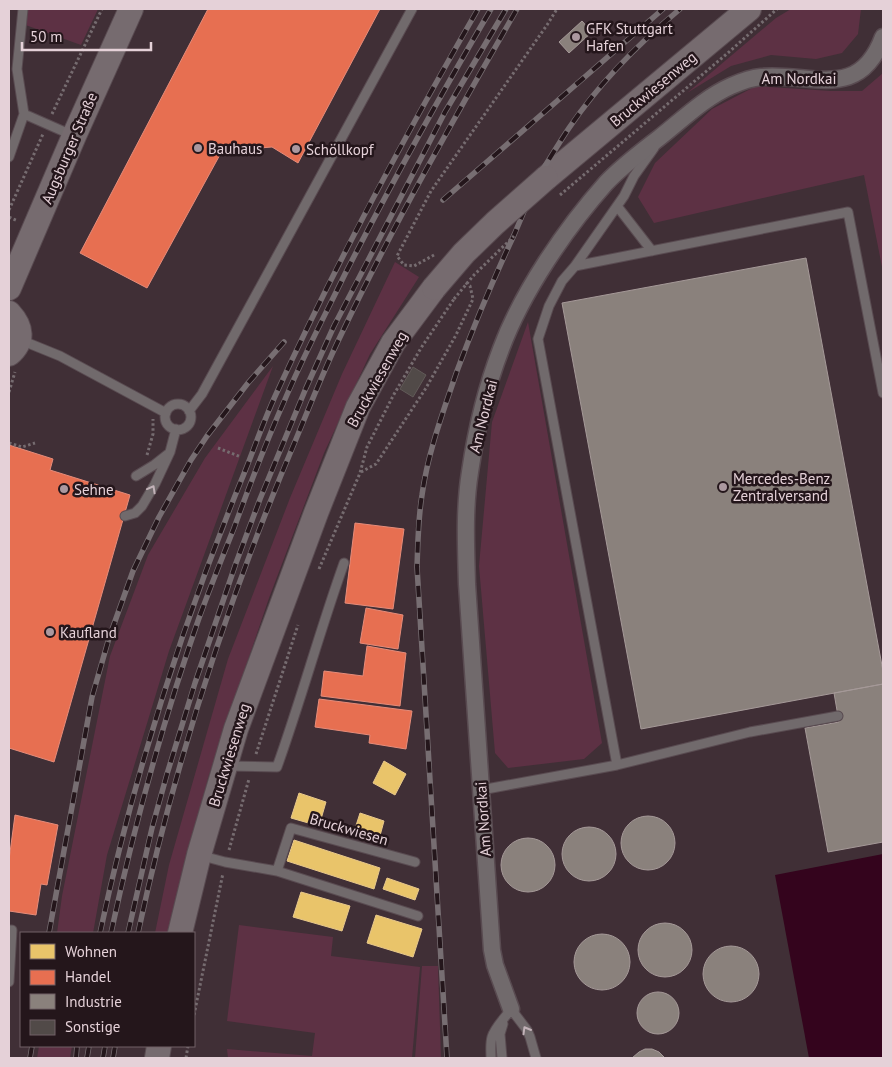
<svg xmlns="http://www.w3.org/2000/svg" width="892" height="1067" viewBox="0 0 892 1067" font-family="'PT Sans',sans-serif">
	<rect width="100%" height="100%" fill="#402f36"/>
	<path fill="#5d3144" d="M23,9H98L81,45L20,23Z
		M791,9H861L858,34L842,53L816,59L771,55L731,66L687,93L776,18Z
		M883,73V272L864,175L654,223L638,197L655,163L712,109L756,86L831,91H862Z
		M395,262L419,277L370,354L324,453L269,598L208,778L170,933H155L169,865L228,659L290,498L342,374Z
		M528,322L602,743L584,759L508,768L495,753L479,566L492,422Z
		M273,366L169,651L107,855L93,933H57L62,896L110,656L148,555L205,458Z
		M239,925L333,937L331,956L420,967L412,1058H228L227,1049L312,1056L315,1033L227,1021Z
		M422,966H438L441,1058H415Z
		M39,1046H72L70,1058H37Z"/>
	<path fill="#34041d" d="M883,854V1058H809L775,875Z"/>
	<path fill="#e9c46a" stroke="#e8c88b" d="M384,761L406,774L395,795L373,783Z
		M299,793L326,802L319,826L291,818Z
		M360,813L384,821L378,843L353,835Z
		M294,840L380,868L374,889L287,861Z
		M387,878L419,889L415,900L383,889Z
		M301,892L350,906L342,931L293,917Z
		M376,915L422,929L413,957L367,943Z"/>
	<path fill="#e76f51" stroke="#e68c7a" d="M208,9H380L298,163L272,147L222,151L147,288L80,253Z
		M9,445L53,459L50,470L130,495L54,762L9,748Z
		M355,523L404,529L393,609L345,603Z
		M366,608L403,615L398,649L360,643Z
		M367,646L406,653L400,706L321,696L324,671L363,676Z
		M319,699L412,711L406,749L369,743L370,735L315,727Z
		M15,815L58,825L47,885L41,884L36,915L9,911V860Z"/>
	<path fill="#8a817c" stroke="#a59998" d="M582,21L592,32L569,53L559,42Z
		M806,258L883,671V684L641,729L562,303Z
		M883,684V842L828,852L805,728L839,722L834,693Z
		M621 843a27 27 0 1 1 54 0a27 27 0 1 1-54 0Z
		M562 854a27 27 0 1 1 54 0a27 27 0 1 1-54 0Z
		M501 865a27 27 0 1 1 54 0a27 27 0 1 1-54 0Z
		M638 950a27 27 0 1 1 54 0a27 27 0 1 1-54 0Z
		M574 962a28 28 0 1 1 56 0a28 28 0 1 1-56 0Z
		M703 974a28 28 0 1 1 56 0a28 28 0 1 1-56 0Z
		M637 1013a21 21 0 1 1 42 0a21 21 0 1 1-42 0Z
		M645,1049H652L659,1052L665,1058H632L639,1052Z"/>
	<path fill="#514a48" stroke="#615a58" d="M413,367L426,375L413,397L400,389Z"/>
	<g fill="none" stroke-linecap="round" stroke-linejoin="round">
		<g stroke="#594b51" stroke-width="11">
			<path id="lane" d="M24,114L74,136
				M9,157L24,114L17,69L23,9
				M617,206L652,251
				M575,266L624,196L634,176L654,148
				M19,340L28,343L60,356L166,413
				M165 417a13 13 0 1 1 26 0a13 13 0 1 1-26 0Z
				M189,411L202,394L412,9
				M136,476L154,465L168,454
				M125,516L135,513L142,506L155,484L170,452L176,429
				M617,765L538,339L549,306L562,281L575,266L848,212L883,393
				M227,766L277,767C301,700 320,630 344,563
				M481,790L617,765L750,732L838,716
				M199,855L225,862L277,871L418,916
				M277,871L291,828L415,862
				M9,930H12L9,982
				M491,1058C491,1051 490,1044 492,1037C495,1027 505,1018 511,1009L527,1030L530,1037L536,1058
				M502,1058L500,1034L503,1024"/>
		</g>
		<g stroke="#594b51" stroke-width="19">
			<path id="street" d="M511,1009L495,965L492,950L467,584C466,547 464,509 470,472C476,431 486,388 501,349C522,292 566,228 606,183C622,166 641,152 659,138C682,120 704,98 731,86C740,82 750,78 761,77C811,72 859,102 883,37"/>
		</g>
		<g stroke="#594b51" stroke-width="26">
			<path id="secondary" d="M546,178L749,9
				M9,288L74,136L131,9
				M9,313C22,327 24,341 9,354
				M180,933L199,855L236,729L316,513L358,407L393,343L434,288
				M157,1058L159,1046"/>
		</g>
		<path stroke="#766c70" stroke-width="3" stroke-dasharray="2.5 2.5" stroke-linecap="butt" d="M52,114L102,9
			M9,210L43,134
			M9,217L18,221
			M434,255L414,266L404,265L397,256L431,191L547,25L557,9
			M9,392L15,372
			M9,443L22,447L35,443
			M218,448L241,457
			M147,455L153,434V419
			M361,472L376,464L426,388L456,335L473,299L470,286L465,282
			M319,569L360,473L367,447L393,396L421,348L454,299
			M256,754L298,625
			M229,850L249,779
			M194,1015L223,873
			M186,1058L188,1046"/>
		<use href="#lane" stroke="#716a6c" stroke-width="9"/>
		<use href="#street" stroke="#716a6c" stroke-width="16"/>
		<use href="#secondary" stroke="#766b6f" stroke-width="24"/>
		<g stroke="#776e72" stroke-width="5.5">
			<path id="rail" d="M443,200L663,9
				M49,933L92,697L109,638L133,571L159,517L191,460L207,436L248,383L284,342
				M100,933C133,778 181,628 241,481C253,452 263,422 277,392C337,261 406,134 478,9
				M111,933C134,826 163,721 199,618C210,588 222,558 234,528C250,484 267,440 286,397C304,355 325,315 345,274C391,184 440,96 491,9
				M128,933L152,828L167,774L195,683L236,563L260,499L306,388L334,326L445,112L506,9
				M138,933C174,766 227,602 294,444C309,408 323,372 340,337C393,225 455,117 517,9
				M30,1058L32,1046
				M76,1058L77,1046
				M87,1058L89,1046
				M103,1058L105,1046
				M113,1058L115,1046
				M447,1058L417,567C418,542 418,519 422,495C428,452 443,412 457,371C474,325 493,280 514,235C524,212 533,188 545,166C553,153 561,140 569,128C600,82 638,44 680,9"/>
		</g>
		<use href="#rail" stroke="#24161b" stroke-width="4" stroke-dasharray="11" stroke-linecap="butt"/>
		<g stroke="#594b51" stroke-width="26" stroke-linecap="butt">
			<path id="secondary-bridge" d="M434,288L464,253L495,223L546,178"/>
		</g>
		<path stroke="#766c70" stroke-width="3" stroke-dasharray="2.5 2.5" stroke-linecap="butt" d="M560,195L729,52L777,9
			M454,299L474,275L514,236"/>
		<use href="#secondary-bridge" stroke="#766b6f" stroke-width="24"/>
	</g>
	<defs><path id="oneway-chevron" d="M-2-3.5L2.5 0L-2 3.5" fill="none" stroke-width="1.6" stroke-linecap="round" stroke-linejoin="round" transform="scale(1.25)"/></defs>
	<g stroke="#c2b2b8">
		<use href="#oneway-chevron" transform="translate(152 489) rotate(-61)"/>
		<use href="#oneway-chevron" transform="translate(526 1030) rotate(-120)"/>
	</g>
	<g fill="#ab989f" stroke="#24161b" stroke-width="2">
		<circle cx="576" cy="37" r="5"/>
		<circle cx="198" cy="148" r="5"/>
		<circle cx="296" cy="149" r="5"/>
		<circle cx="723" cy="487" r="5"/>
		<circle cx="64" cy="489" r="5"/>
		<circle cx="50" cy="632" r="5"/>
	</g>
	<g text-anchor="middle" dominant-baseline="central" stroke-width="5" stroke-linejoin="round" paint-order="stroke">
		<g font-size="15" fill="#e5d1d8" stroke="#24161b" text-anchor="start">
			<text x="586" y="28">GFK Stuttgart<tspan x="586" dy="17">Hafen</tspan></text>
			<text x="208" y="148">Bauhaus</text>
			<text x="306" y="149">Schöllkopf</text>
			<text x="733" y="478">Mercedes-Benz<tspan x="733" dy="17">Zentralversand</tspan></text>
			<text x="74" y="489">Sehne</text>
			<text x="60" y="632">Kaufland</text>
		</g>
		<g font-size="15" fill="#e5d1d8" stroke="#24161b">
			<text x="799" y="78">Am Nordkai</text>
			<text transform="translate(653 89) rotate(-40)">Bruckwiesenweg</text>
			<text transform="translate(69 148) rotate(-67)">Augsburger Straße</text>
			<text transform="translate(377 379) rotate(-61)">Bruckwiesenweg</text>
			<text transform="translate(483 416) rotate(-76)">Am Nordkai</text>
			<text transform="translate(229 755) rotate(-73)">Bruckwiesenweg</text>
			<text transform="translate(483 819) rotate(-94)">Am Nordkai</text>
			<text transform="translate(349 829) rotate(16)">Bruckwiesen</text>
		</g>
	</g>
	<rect width="892" height="1067" fill="none" stroke="#e5d1d8" stroke-width="20"/>
	<rect x="20" y="932" width="175" height="115" fill="#24161b" stroke="#716167"/>
	<rect x="30" y="944" width="25" height="15" fill="#e9c46a" stroke="#716167"/>
	<text x="65" y="957" font-size="15" fill="#e5d1d8">Wohnen</text>
	<rect x="30" y="970" width="25" height="15" fill="#e76f51" stroke="#716167"/>
	<text x="65" y="982" font-size="15" fill="#e5d1d8">Handel</text>
	<rect x="30" y="994" width="25" height="15" fill="#8a817c" stroke="#716167"/>
	<text x="65" y="1007" font-size="15" fill="#e5d1d8">Industrie</text>
	<rect x="30" y="1020" width="25" height="15" fill="#514a48" stroke="#716167"/>
	<text x="65" y="1032" font-size="15" fill="#e5d1d8">Sonstige</text>
	<path d="M22 42v8h129v-8" fill="none" stroke="#e5d1d8" stroke-width="2.5"/>
	<text x="30" y="42" font-size="15" fill="#e5d1d8" stroke="#24161b" stroke-width="4" paint-order="stroke">50 m</text>
</svg>
